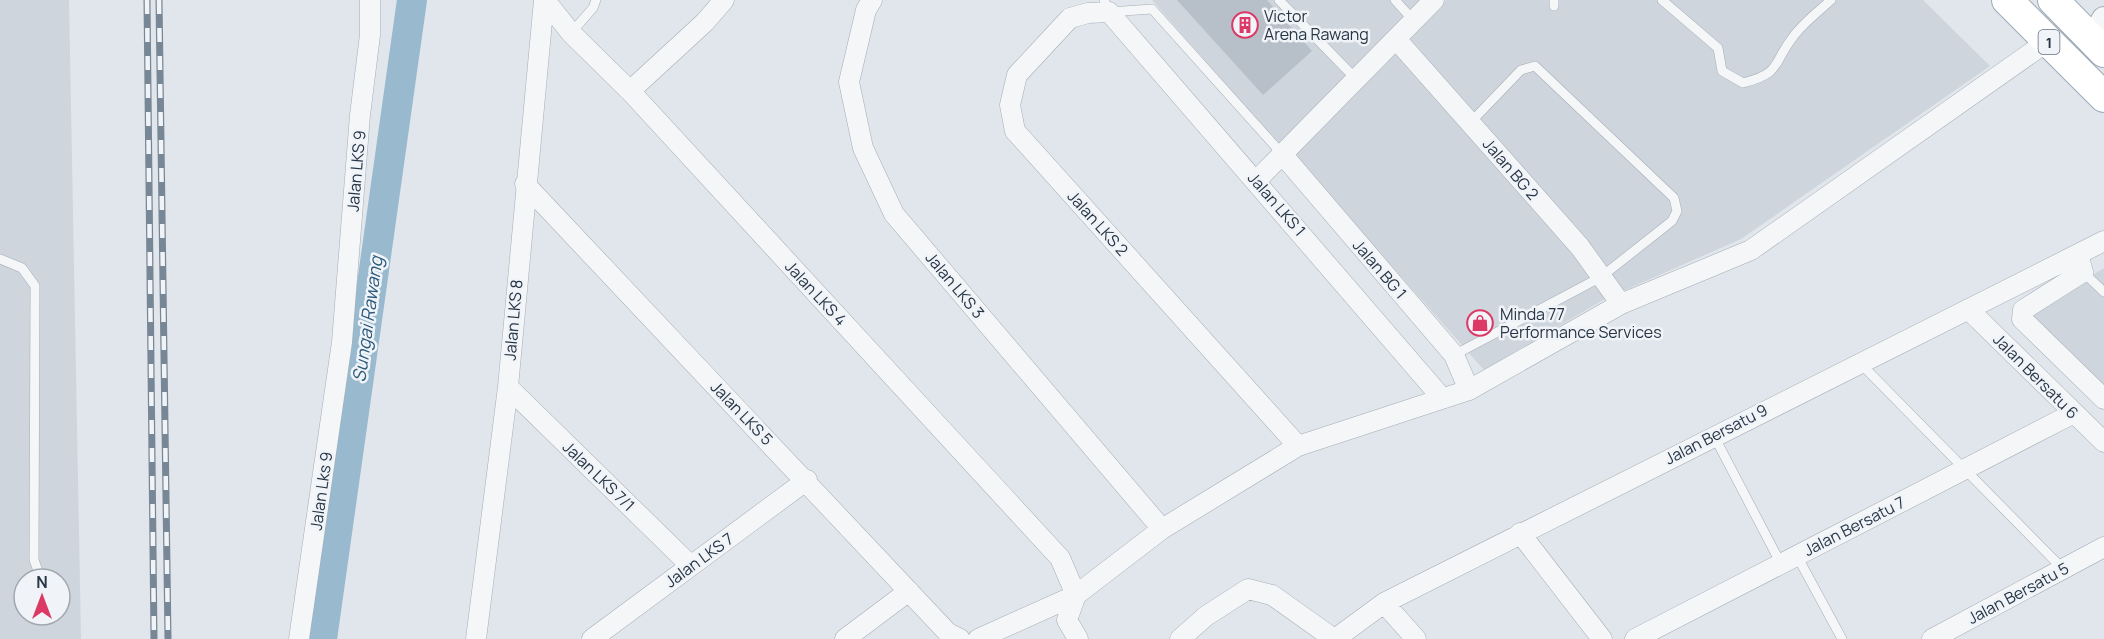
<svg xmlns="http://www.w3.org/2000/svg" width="2104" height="639" viewBox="0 0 2104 639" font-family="Manrope,sans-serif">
	<rect width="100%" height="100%" fill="#e0e6eb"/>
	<path fill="#ced5dd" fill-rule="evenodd" d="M0,0H69L81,639H0ZM24,579H60V615H24Z
		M1152,0H1422L1280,146Z
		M1446,0H1923L1990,66L1741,239L1603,300L1484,370L1293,155Z
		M2104,268V391L2027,315Z"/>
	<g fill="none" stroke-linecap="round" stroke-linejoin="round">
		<path stroke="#98b9ce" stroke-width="30" d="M322,639L412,0"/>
	</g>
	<path fill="#b7bfc9" d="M1177,0H1267L1312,51L1263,95Z"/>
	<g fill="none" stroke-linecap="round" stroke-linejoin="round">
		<g stroke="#a5adb6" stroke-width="10">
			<path id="service" d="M1104,0L1109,12L1152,9L1282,154
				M1279,0L1356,79
				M1395,0L1414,21
				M1662,0L1718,48L1722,71L1743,83C1782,73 1772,64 1793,37C1803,23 1818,12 1831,0
				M1554,6V0
				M571,33L593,8L596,0
				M0,259L22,268L35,286L34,560L41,579
				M2083,272L2104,292
				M1454,355L1601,277L1672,221L1677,211L1674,198L1535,66L1521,70L1470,123
				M1860,363L2063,569
				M1714,436L1781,564
				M1797,556L1842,639"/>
		</g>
		<g stroke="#a5adb6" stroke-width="21">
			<path id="minor" d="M545,0L571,33L630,91L1060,558L1076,595
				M872,0L866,10L849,82L863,148L894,214L1162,529
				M1396,39L1580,247L1621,304
				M630,91L705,22L724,0
				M1282,154L1454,355L1469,390
				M1257,180L1434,0
				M525,184L948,633L960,639
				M2078,254L2083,272L2023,310L2022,319L2104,399
				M1968,309L2104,442
				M508,387L691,566
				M1298,446L1015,131L1010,105L1017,75L1070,18L1088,13L1109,12L1442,398
				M1520,533L1602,639
				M1076,595L1067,620L1078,639
				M1384,603L1416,639
				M299,639L342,342L360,115L370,35V0
				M476,639L508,387L544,0
				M592,639L807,480
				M845,639L909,591
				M978,639L1076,595L1162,529L1298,446L1469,390L1621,304L1751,250L2048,41
				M1180,639L1206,616L1248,589L1272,595L1334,639
				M1335,639L1384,603L2104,241
				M1635,639L2074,413
				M1932,639L2104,547"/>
		</g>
		<g stroke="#a5adb6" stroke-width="26">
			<path id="tertiary" d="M2092,40L2104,19"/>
		</g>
		<g stroke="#9eacb8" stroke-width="32">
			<path id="primary" d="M2007,0L2104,97
				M2053,0L2104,52"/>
		</g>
		<use href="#service" stroke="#f4f6f8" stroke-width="9"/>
		<use href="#minor" stroke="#f4f6f8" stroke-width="20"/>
		<use href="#tertiary" stroke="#f4f6f8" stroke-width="24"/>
		<use href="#primary" stroke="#fff" stroke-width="30"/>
		<g stroke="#788796" stroke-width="7">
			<path id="rail" d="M147,0L154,639
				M159,0L168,639"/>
		</g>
		<use href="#rail" stroke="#f0f4f8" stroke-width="4.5" stroke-dasharray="14" stroke-linecap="butt"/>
	</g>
	<defs>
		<g id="building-ring" transform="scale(1.35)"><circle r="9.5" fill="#f0f4f8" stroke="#dc3966" stroke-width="1.5"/><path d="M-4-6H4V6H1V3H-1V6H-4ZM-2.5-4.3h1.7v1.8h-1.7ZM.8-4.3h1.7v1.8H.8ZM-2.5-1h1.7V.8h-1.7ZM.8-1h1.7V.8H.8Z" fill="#dc3966"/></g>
		<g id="shop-ring" transform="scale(1.35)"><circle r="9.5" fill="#f0f4f8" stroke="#dc3966" stroke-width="1.5"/><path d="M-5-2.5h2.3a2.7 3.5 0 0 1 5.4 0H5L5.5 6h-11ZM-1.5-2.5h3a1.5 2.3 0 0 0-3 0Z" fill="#dc3966"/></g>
	</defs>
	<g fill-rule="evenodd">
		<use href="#building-ring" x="1245" y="25"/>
		<use href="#shop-ring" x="1480" y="323"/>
	</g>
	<g text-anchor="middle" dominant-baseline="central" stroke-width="5" stroke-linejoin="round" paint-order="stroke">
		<rect fill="#f0f4f8" stroke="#636e7a" stroke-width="1.5" x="2038.5" y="30" width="21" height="24" rx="4.5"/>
		<g font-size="15" font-weight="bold" fill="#273544">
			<text x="2049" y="42">1</text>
		</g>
		<g font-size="16" fill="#273544" stroke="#f0f4f8" text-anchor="start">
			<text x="1264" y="16">Victor<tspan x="1264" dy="18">Arena Rawang</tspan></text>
			<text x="1500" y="314">Minda 77<tspan x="1500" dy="18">Performance Services</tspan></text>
		</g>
		<g font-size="16" fill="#273544" stroke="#f0f4f8">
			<text transform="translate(1511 169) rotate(49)">Jalan BG 2</text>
			<text transform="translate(356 171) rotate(-85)">Jalan LKS 9</text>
			<text transform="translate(1277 204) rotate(49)">Jalan LKS 1</text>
			<text transform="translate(1098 223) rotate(48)">Jalan LKS 2</text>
			<text transform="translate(1380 269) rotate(49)">Jalan BG 1</text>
			<text transform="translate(955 285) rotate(50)">Jalan LKS 3</text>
			<text transform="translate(816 293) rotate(47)">Jalan LKS 4</text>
			<text transform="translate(513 320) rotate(-85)">Jalan LKS 8</text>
			<text transform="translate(2036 376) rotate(45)">Jalan Bersatu 6</text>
			<text transform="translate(742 413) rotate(46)">Jalan LKS 5</text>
			<text transform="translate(1716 434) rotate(-27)">Jalan Bersatu 9</text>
			<text transform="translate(599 476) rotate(44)">Jalan LKS 7/1</text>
			<text transform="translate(321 491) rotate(-82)">Jalan Lks 9</text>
			<text transform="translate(1854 526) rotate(-27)">Jalan Bersatu 7</text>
			<text transform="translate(699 560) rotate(-36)">Jalan LKS 7</text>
			<text transform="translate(2018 593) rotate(-28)">Jalan Bersatu 5</text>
		</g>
		<g font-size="18" font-style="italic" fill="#2d5a7c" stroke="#f0f4f8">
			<text transform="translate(367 319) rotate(-82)">Sungai Rawang</text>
		</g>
	</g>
	<g transform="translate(42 597)"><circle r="28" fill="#f0f4f8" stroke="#a0a8b0" stroke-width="1.5"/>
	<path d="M0-4.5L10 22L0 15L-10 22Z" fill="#dc3966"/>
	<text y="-9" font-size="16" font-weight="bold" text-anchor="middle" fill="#273544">N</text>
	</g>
</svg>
